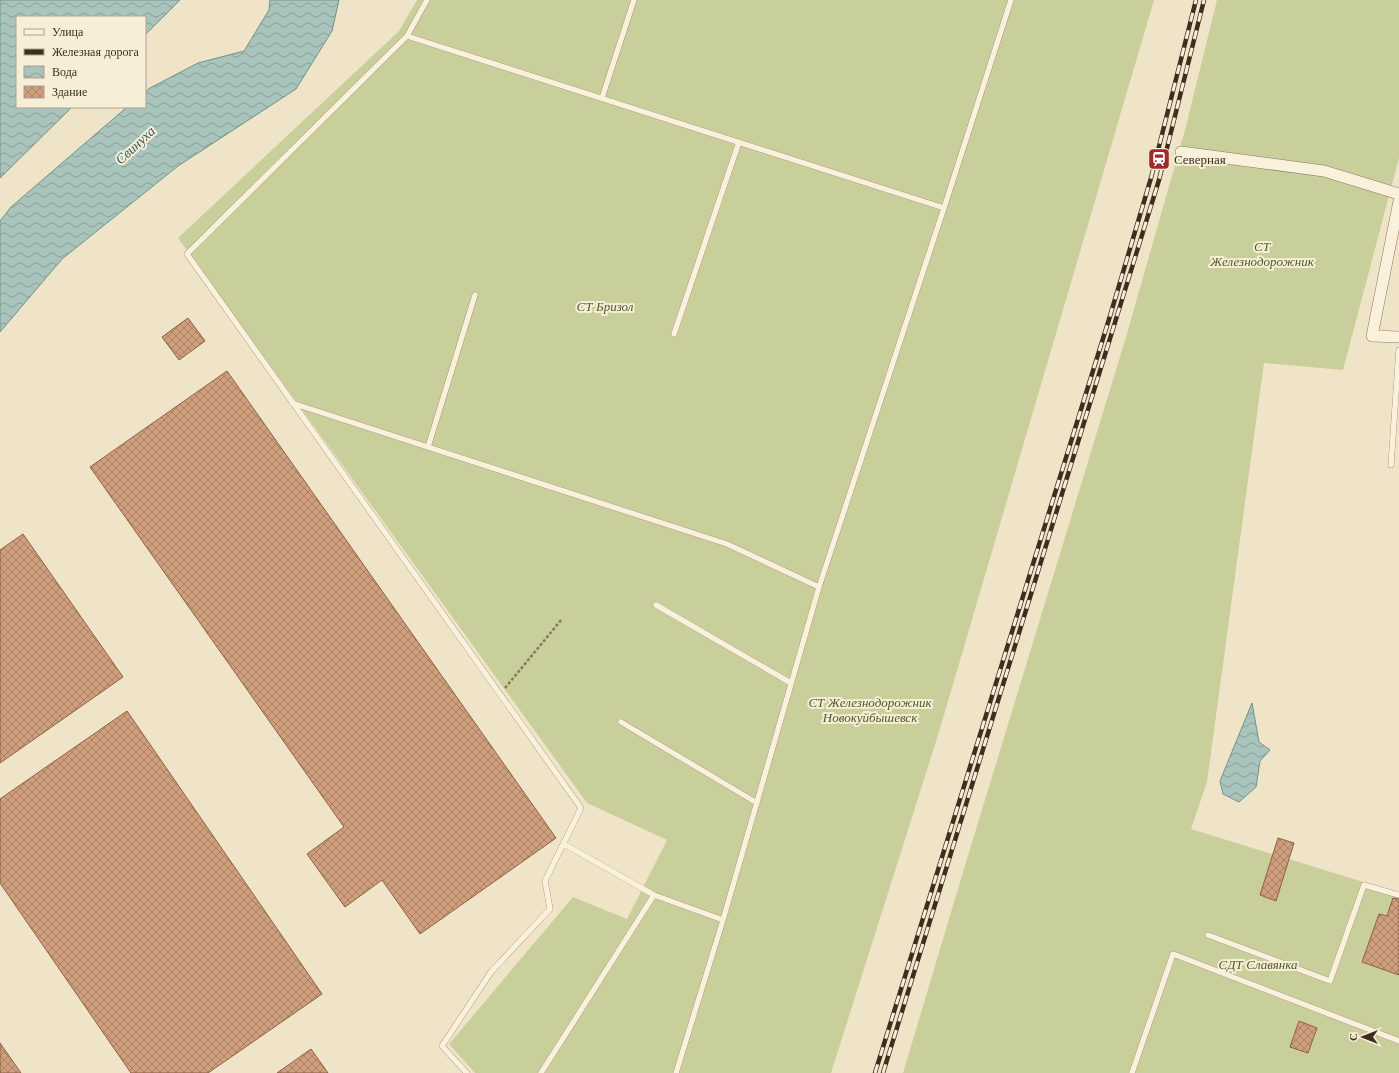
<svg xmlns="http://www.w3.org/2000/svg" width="1399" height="1073" viewBox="0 0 1399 1073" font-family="'Libre Baskerville',serif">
	<defs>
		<pattern id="water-waves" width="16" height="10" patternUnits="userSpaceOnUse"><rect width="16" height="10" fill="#a9c4bc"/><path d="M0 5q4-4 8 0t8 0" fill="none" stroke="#8ba098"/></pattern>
		<pattern id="building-cross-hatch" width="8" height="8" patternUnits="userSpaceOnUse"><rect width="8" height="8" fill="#cf9f7d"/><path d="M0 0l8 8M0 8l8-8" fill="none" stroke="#a98266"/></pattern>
	</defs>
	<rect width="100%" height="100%" fill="#f0e4c8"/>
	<path fill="#c9cf9b" d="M417,0H1154L939,732L831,1073H475L449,1044L573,897L627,919L667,840L587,803L178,238L399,31Z
		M1217,0H1399V158L1343,370L1264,363L1207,782L1191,829L1399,893V1073H903L963,872L1126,337L1185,130Z"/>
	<path fill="url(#water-waves)" stroke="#6f938a" d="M0,0H180L145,35V17H17V107H72L0,178Z
		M270,0H339L332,31L296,89L178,166L62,259L0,332V221L11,207L127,107H145V92L150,88L198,63L244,51L269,10Z
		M1252,703L1259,742L1270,750L1260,761L1256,787L1239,802L1223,794L1220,781Z"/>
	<path fill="url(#building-cross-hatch)" stroke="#8d5f41" d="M188,318L205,341L179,360L162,337Z
		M227,371L556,838L420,934L382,880L345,907L307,854L344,827L90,467Z
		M23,534L123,677L0,763V550Z
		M127,711L322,994L208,1073H131L0,883V799Z
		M1278,838L1294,843L1276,901L1260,895Z
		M1393,898L1399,899V975L1362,962L1379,914L1387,916Z
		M1299,1021L1317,1028L1308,1053L1290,1047Z
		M0,1043L21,1073H0Z
		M311,1049L328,1073H277Z"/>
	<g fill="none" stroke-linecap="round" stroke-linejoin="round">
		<g stroke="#8d765c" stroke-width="6">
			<path id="lane" d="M427,0L407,36L187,254L581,808L545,881L550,909L491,972L442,1046L467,1073
				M407,36L944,208
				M602,98L634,0
				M674,334L739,142
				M292,403L727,544L819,587
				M428,447L475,295
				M1391,465L1399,350
				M656,605L791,683
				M621,722L757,803
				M564,844L654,895L723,920
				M1208,935L1330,981L1364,885L1399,895
				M541,1073L654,895
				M676,1073L723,920L819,587L944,208L1011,0
				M1132,1073L1173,954L1399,1041"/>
		</g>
		<g stroke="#8d765c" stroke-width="12">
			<path id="street" d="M1181,152L1324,171L1399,194
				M1399,201L1372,336L1399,337"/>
		</g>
		<path stroke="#8d765c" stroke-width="2.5" stroke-dasharray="3 2" stroke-linecap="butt" d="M505,688L562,619"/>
		<use href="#lane" stroke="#faf1dc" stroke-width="5.5"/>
		<use href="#street" stroke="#faf1dc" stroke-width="11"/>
		<g stroke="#3d2e20" stroke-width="4.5">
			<path id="rail" d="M875,1073L1110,316L1151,178L1196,0
				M883,1073L1159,180L1204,0"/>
		</g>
		<use href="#rail" stroke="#f7eed8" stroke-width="3" stroke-dasharray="9" stroke-linecap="butt"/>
	</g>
	<defs>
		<g id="station-square" transform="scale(1.15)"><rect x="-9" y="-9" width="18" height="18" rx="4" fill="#9e2a2b" stroke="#f7eed8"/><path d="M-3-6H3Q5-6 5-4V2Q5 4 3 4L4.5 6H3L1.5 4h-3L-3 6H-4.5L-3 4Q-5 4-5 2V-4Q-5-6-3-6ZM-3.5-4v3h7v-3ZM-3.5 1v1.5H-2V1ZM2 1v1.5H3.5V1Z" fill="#fff"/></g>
	</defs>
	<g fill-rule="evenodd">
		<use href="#station-square" x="1159" y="159"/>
	</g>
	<g text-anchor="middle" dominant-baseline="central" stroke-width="4" stroke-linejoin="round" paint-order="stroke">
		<g font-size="13" fill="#3d2e20" stroke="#f7eed8" text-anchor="start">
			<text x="1174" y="159">Северная</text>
		</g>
		<g font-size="13" font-style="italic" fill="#4d5a26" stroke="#f7eed8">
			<text x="1262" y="246">СТ<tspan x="1262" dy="15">Железнодорожник</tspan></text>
			<text x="605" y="306">СТ Бризол</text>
			<text x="870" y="702">СТ Железнодорожник<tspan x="870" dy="15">Новокуйбышевск</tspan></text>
			<text x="1258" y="964">СДТ Славянка</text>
		</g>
		<g font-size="14" font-style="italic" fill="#2f5d5a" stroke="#f7eed8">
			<text transform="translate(135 145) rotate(-43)">Свинуха</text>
		</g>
	</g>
	<rect x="16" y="16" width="130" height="92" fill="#f7eed8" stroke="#ada18e"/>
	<rect x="24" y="29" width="20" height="6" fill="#faf1dc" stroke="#ada18e"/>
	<text x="52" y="36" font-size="12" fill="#3d2e20">Улица</text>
	<rect x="24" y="49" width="20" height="6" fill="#3d2e20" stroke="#ada18e"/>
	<text x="52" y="56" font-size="12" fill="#3d2e20">Железная дорога</text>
	<rect x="24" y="66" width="20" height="12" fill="url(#water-waves)" stroke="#ada18e"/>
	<text x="52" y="76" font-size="12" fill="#3d2e20">Вода</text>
	<rect x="24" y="86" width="20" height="12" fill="url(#building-cross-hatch)" stroke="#ada18e"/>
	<text x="52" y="96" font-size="12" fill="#3d2e20">Здание</text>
	<g transform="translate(1363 1037) rotate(270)" stroke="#f7eed8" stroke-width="3" paint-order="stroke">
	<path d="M0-3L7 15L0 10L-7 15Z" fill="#3d2e20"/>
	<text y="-6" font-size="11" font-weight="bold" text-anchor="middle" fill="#3d2e20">С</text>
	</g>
</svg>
